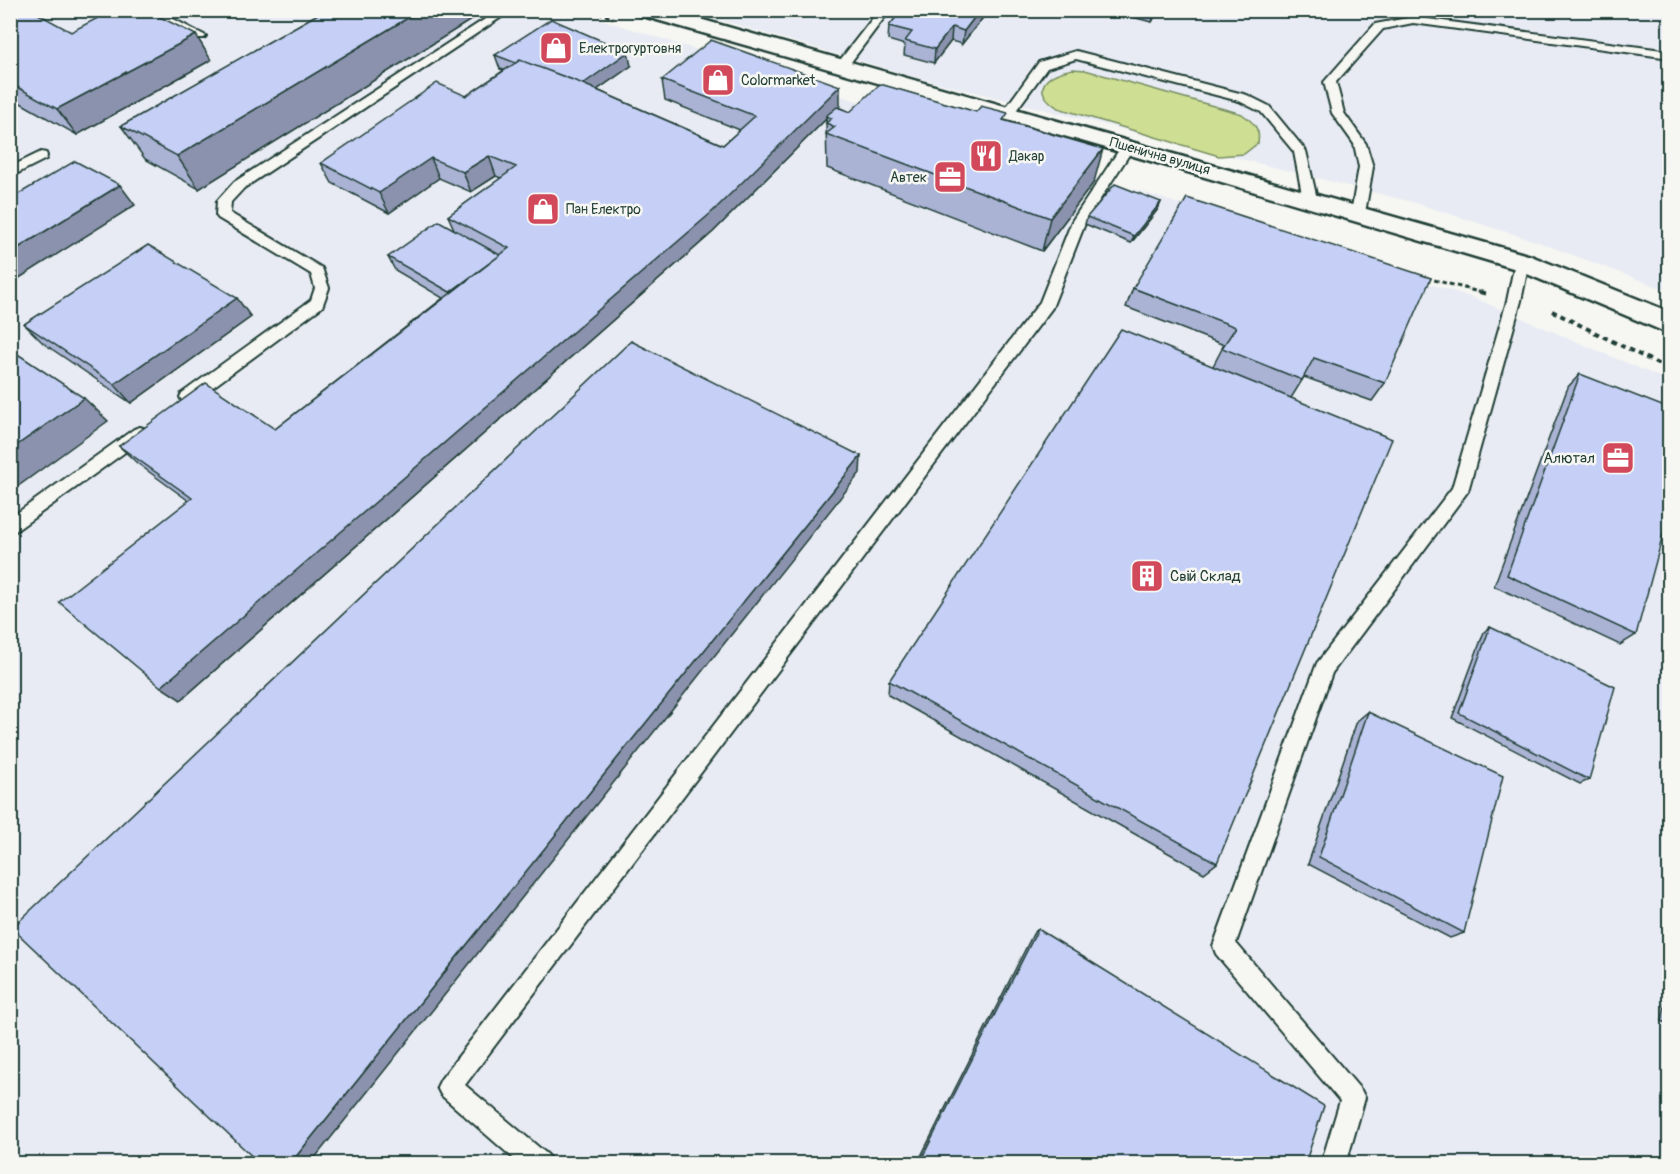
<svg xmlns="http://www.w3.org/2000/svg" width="1680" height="1174" viewBox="0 0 1680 1174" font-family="Pangolin,sans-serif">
	<rect width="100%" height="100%" fill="#f6f6f2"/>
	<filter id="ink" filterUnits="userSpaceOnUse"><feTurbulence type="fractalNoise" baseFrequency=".0167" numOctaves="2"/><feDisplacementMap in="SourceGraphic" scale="12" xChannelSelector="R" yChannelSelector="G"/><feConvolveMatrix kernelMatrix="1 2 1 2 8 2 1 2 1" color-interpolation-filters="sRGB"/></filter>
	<g filter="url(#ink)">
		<path fill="#e8ebf4" d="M10,11H575L1474,298L1669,381V1163H11Z
			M689,11H1669V291L1538,242L1412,202L918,78Z"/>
		<path fill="#cede92" stroke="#768e63" stroke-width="1.5" d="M1073,69L1085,70L1242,114C1253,122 1261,129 1258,143L1244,154L1219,156L1058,108C1029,89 1046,74 1073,69Z"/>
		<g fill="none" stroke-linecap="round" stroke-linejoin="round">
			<g stroke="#1f3d34" stroke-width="4">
				<path id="lane" d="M141,10H156L206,36L204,38H196Z
					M499,10H512L244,188L231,202L230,213L322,268L329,288L322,307L194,401H182L180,397L182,393L311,300L315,288L311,274L218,218L216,215L217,201L234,182Z
					M879,10H890L845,70H837V64Z
					M1413,17L1670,51V58L1413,23L1383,29L1336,82L1344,113L1366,144L1373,167L1365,213L1363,216H1353L1351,213L1359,167L1354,144L1332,113L1324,82L1375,24Z
					M1076,51L1247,95L1269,106L1306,151L1317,199L1310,203L1303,199L1294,152L1261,112L1239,101L1076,59L1047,68L1012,116H1004L1002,113L1039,62Z
					M1128,143L1134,147L1086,221L1052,308L465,1085L548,1155L551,1164H520L441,1095L437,1087L441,1079L1040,302L1072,221L1123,144Z
					M41,152L46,153L47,156L46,159L10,177V167Z
					M1522,257L1529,262L1521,301L1468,491L1332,673L1236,943L1361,1090L1365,1098L1346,1164H1321L1340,1101L1216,954L1213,946L1317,663L1452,488L1507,301L1515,262Z
					M140,427L146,429L148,433L146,437L10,535V518L134,429Z"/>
			</g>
			<g stroke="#1f3d34" stroke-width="5">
				<path id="street" d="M633,10H668L1531,256L1670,312V334L1513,268L1120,152L636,14Z"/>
			</g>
			<path stroke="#1f3d34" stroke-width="3" stroke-dasharray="4.5 3" stroke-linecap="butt" d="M591,10L613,18
				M1427,278L1486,294"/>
			<path stroke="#1f3d34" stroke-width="4" stroke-dasharray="5 4.5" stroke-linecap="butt" d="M1480,292L1487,294
				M1552,311L1670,370"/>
			<use href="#lane" fill="#f6f6f2" fill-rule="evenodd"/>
			<use href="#street" fill="#f6f6f2" fill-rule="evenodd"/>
		</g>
		<path fill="#aab3d4" stroke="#1f3d34" stroke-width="1.5" d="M10,10L71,32L211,60L77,135L10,97Z
			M325,10H487L199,189L145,159L121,126Z
			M902,10H989L962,44L951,41L934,63L904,55L905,45L888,40L889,26Z
			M1105,10H1158L1152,22Z
			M495,55L631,66L597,90L723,145L740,130L665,100L662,80L840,106L838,107L850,112L1006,121L1094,182L1042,251L827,168L826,123V119L713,232L181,700L189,501L137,463L119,446L275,429L443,298L395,270L388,257L454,229L448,216L501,178L496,176L471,192L439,178L389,213L332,183L321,163L466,96L504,70L500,69Z
			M1161,202L1158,209L1131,243L1085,224L1087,217Z
			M1133,288L1385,383L1372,401L1304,377L1291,398L1217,863L1204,873L888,695L889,681L1213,366L1224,345L1126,307Z
			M251,317L131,403L43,343L24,324Z
			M1580,374L1636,635L1620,645L1494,586L1568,387Z
			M1490,627L1589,780L1580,784L1452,718L1484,632Z
			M1368,712L1464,933L1450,938L1308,864L1357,721Z
			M1038,929L1305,1164H917L1033,934Z
			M1670,974V1025L1662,1021Z"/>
		<path fill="#8b92ad" stroke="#1f3d34" stroke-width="1.5" d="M421,10H487L199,189L177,156Z
			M980,10H989L962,44L964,31Z
			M1156,10H1158L1152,22L1154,15Z
			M952,27L951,41L934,63L935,49Z
			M196,35L211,60L77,135L57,109Z
			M628,52L631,66L581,101L578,87Z
			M840,86V106L829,117L826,116V119L713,232L181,700L161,687Z
			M1103,149L1094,182L1042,251L1050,218Z
			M489,156L496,176L471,192L463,172Z
			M431,158L439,178L389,213L379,193Z
			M120,185L135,205L13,282L10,280V253Z
			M1161,202L1158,209L1131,243L1134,236Z
			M237,298L251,317L131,403L114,384Z
			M84,398L108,421L10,492V450Z
			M861,456L860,473L310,1164H290Z"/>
		<path fill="#c6d0f7" stroke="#1f3d34" stroke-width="1.5" d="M10,10H31L71,32L113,10H146L196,35L57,109L10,83Z
			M325,10H421L177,156L121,126Z
			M902,10H980L964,31L952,27L935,49L905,41L912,32L889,26Z
			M1135,10H1156L1154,15Z
			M551,19L628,52L583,84L520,60L516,63L495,55Z
			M711,40L840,86L711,213L161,687L59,602L192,498L119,446L206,383L275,429L509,248L448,216L516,167L489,156L463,172L431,158L379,193L321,163L437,83L466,96L520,60L576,81L723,145L755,116L662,80Z
			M880,84L976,112L981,106L1008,113L1003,120L1103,149L1050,218L826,134L835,127L826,123L832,118L826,116L837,107L850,112Z
			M75,161L120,185L10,253V199Z
			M1115,184L1161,202L1134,236L1087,217Z
			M1187,198L1431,278L1385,383L1314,358L1302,380L1222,348L1236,327L1133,288Z
			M439,221L500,255L450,292L388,257Z
			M148,245L237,298L114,384L24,324Z
			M1121,329L1392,439L1217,863L889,681Z
			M631,341L861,456L290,1164H260L12,928Z
			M10,349L84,398L10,450Z
			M1580,374L1670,409V509L1636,635L1507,575Z
			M1490,627L1615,687L1589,780L1459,713Z
			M1368,712L1503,776L1464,933L1319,857Z
			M1038,929L1324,1106L1305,1164H919Z"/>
	</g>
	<defs>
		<g id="shop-square" transform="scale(1.725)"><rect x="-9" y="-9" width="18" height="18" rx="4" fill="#d1495b" stroke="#f6f6f2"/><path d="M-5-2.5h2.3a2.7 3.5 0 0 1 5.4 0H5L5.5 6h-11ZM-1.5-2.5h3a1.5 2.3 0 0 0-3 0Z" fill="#fff"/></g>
		<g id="restaurant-square" transform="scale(1.725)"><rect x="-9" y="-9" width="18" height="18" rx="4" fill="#d1495b" stroke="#f6f6f2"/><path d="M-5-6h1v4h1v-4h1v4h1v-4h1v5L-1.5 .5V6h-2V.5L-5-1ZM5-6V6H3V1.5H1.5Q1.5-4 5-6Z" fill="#fff"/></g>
		<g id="office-square" transform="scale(1.725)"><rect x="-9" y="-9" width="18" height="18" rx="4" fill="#d1495b" stroke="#f6f6f2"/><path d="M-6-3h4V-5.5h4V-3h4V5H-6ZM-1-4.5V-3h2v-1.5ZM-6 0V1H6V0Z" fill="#fff"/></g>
		<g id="building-square" transform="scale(1.725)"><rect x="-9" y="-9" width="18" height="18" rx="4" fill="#d1495b" stroke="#f6f6f2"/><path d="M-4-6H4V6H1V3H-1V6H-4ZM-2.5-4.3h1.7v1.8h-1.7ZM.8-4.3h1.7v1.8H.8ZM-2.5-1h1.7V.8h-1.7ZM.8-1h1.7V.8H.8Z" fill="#fff"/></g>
	</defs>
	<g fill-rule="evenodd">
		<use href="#shop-square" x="556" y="48"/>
		<use href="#shop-square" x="718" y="80"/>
		<use href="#restaurant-square" x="986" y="156"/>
		<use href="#office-square" x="950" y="177"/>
		<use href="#shop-square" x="543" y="209"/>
		<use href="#office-square" x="1618" y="458"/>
		<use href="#building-square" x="1147" y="576"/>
	</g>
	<g text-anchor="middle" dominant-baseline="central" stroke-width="5" stroke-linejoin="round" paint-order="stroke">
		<g font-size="14" fill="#1f3d34" stroke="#f6f6f2" text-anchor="start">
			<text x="579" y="48">Електрогуртовня</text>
			<text x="741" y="80">Colormarket</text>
			<text x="1009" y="156">Дакар</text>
			<text x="927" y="177" text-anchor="end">Автек</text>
			<text x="566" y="209">Пан Електро</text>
		</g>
		<g font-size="14" fill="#1f3d34" stroke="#f6f6f2">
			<text transform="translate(1160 156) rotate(16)">Пшенична вулиця</text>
		</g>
		<g font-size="15" fill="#1f3d34" stroke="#f6f6f2" text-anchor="end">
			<text x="1595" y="458">Алютал</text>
			<text x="1170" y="576" text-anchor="start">Свій Склад</text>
		</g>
	</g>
	<rect width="1680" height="1174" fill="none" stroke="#f6f6f2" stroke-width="36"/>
	<rect x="18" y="18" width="1644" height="1138" fill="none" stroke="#1f3d34" stroke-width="2" filter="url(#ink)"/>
</svg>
